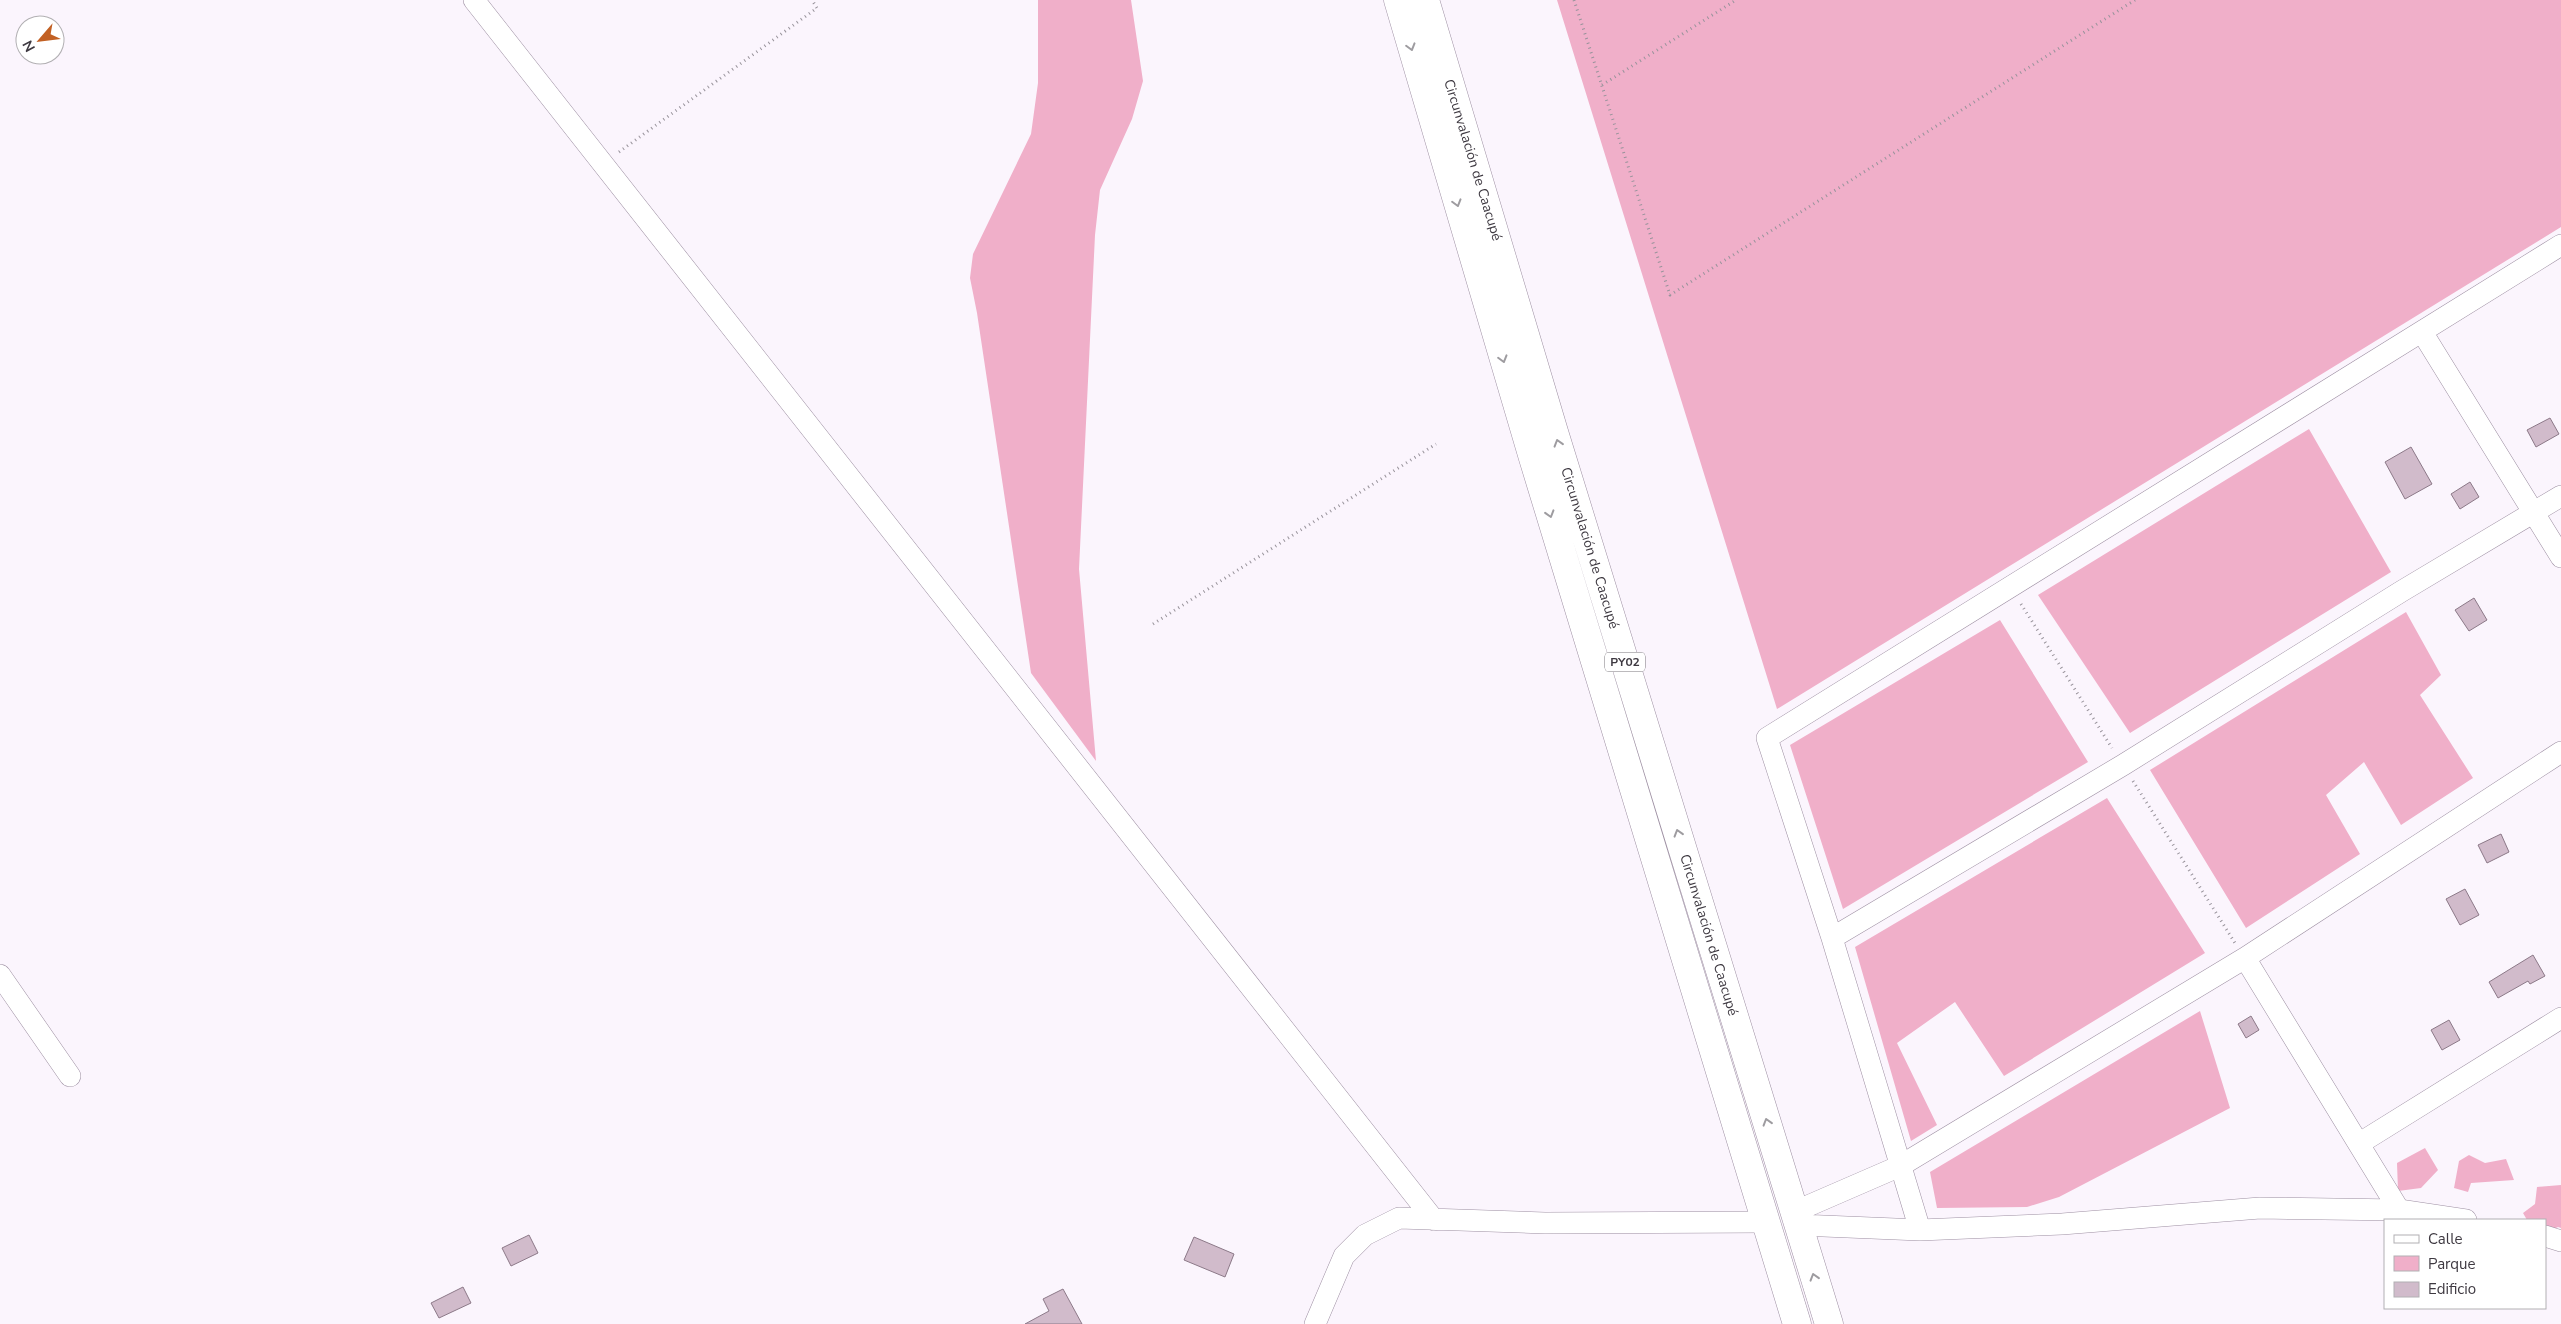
<svg xmlns="http://www.w3.org/2000/svg" width="2561" height="1324" viewBox="0 0 2561 1324" font-family="'Nunito Sans',sans-serif">
	<rect width="100%" height="100%" fill="#fbf5fd"/>
	<path fill="#f0afc9" d="M1038,0H1131L1143,81L1132,119L1100,190L1095,235L1079,569L1096,761L1031,673L977,313L970,278L973,254L1031,134L1038,83Z
		M1557,0H2561V227L1777,709Z
		M2309,429L2391,572L2130,733L2038,595Z
		M2406,612L2441,675L2420,695L2473,778L2401,825L2364,762L2326,795L2360,854L2246,928L2150,770Z
		M2000,620L2088,762L1843,909L1790,745Z
		M2107,798L2205,953L2004,1076L1955,1002L1897,1043L1937,1125L1911,1141L1855,947Z
		M2200,1011L2230,1108L2059,1197L2027,1207L1937,1208L1930,1172Z
		M2425,1148L2438,1170L2421,1188L2398,1191L2397,1163Z
		M2469,1155L2485,1163L2506,1159L2514,1180L2471,1183L2468,1192L2454,1188L2459,1161Z
		M2561,1185V1228L2558,1227L2546,1233L2545,1220H2527L2523,1213L2535,1204L2537,1187Z"/>
	<path fill="#d1bbcb" stroke="#8c7988" d="M2550,418L2559,434L2536,447L2527,430Z
		M2411,447L2432,484L2405,499L2385,462Z
		M2470,482L2479,497L2460,509L2451,494Z
		M2474,598L2487,620L2469,631L2455,610Z
		M2501,834L2509,852L2487,863L2478,845Z
		M2465,889L2479,915L2460,925L2446,899Z
		M2533,955L2545,976L2530,984L2528,981L2498,998L2489,982Z
		M2251,1016L2259,1030L2246,1038L2238,1024Z
		M2449,1020L2460,1040L2442,1050L2431,1030Z
		M529,1235L538,1253L511,1266L502,1248Z
		M1194,1237L1234,1254L1225,1277L1184,1260Z
		M463,1287L471,1303L439,1318L431,1303Z
		M1063,1289L1082,1324H1025L1049,1311L1043,1299Z"/>
	<g fill="none" stroke-linecap="round" stroke-linejoin="round">
		<g stroke="#9e90a3" stroke-width="22">
			<path id="minor" d="M474,0L1434,1220
				M2422,332L2561,557
				M1832,938L2123,765L2402,591L2561,496
				M2245,958L2399,1210
				M0,975L70,1076
				M2360,1143L2561,1018
				M1794,1212L1900,1166L2245,958L2561,752
				M1799,1225L1920,1230L2062,1224L2260,1208L2399,1210L2466,1220
				M1920,1230L1832,938L1767,738L2561,245
				M2545,1236L2561,1241
				M1315,1324L1344,1256L1365,1235L1399,1218L1545,1223L1766,1222"/>
		</g>
		<g stroke="#9e90a3" stroke-width="29">
			<path id="highway" d="M1398,0L1533,458L1797,1324
				M1425,0L1554,432L1829,1324"/>
		</g>
		<path stroke="#98939b" stroke-width="3" stroke-dasharray="1 4" stroke-linecap="butt" d="M1574,0L1670,295L2135,0
			M1602,85L1736,0
			M619,152L817,8L812,0
			M2021,604L2112,748
			M1153,624L1436,444
			M2133,781L2235,943"/>
		<use href="#minor" stroke="#fff" stroke-width="21"/>
		<use href="#highway" stroke="#fff" stroke-width="28"/>
	</g>
	<defs><path id="oneway-chevron" d="M-2-3.5L2.5 0L-2 3.5" fill="none" stroke-width="1.6" stroke-linecap="round" stroke-linejoin="round" transform="scale(1.25)"/></defs>
	<g stroke="#9e9ca0">
		<use href="#oneway-chevron" transform="translate(1411 47) rotate(74)"/>
		<use href="#oneway-chevron" transform="translate(1457 203) rotate(74)"/>
		<use href="#oneway-chevron" transform="translate(1503 359) rotate(74)"/>
		<use href="#oneway-chevron" transform="translate(1558 443) rotate(-107)"/>
		<use href="#oneway-chevron" transform="translate(1550 514) rotate(73)"/>
		<use href="#oneway-chevron" transform="translate(1678 833) rotate(-107)"/>
		<use href="#oneway-chevron" transform="translate(1767 1122) rotate(-107)"/>
		<use href="#oneway-chevron" transform="translate(1814 1277) rotate(-107)"/>
	</g>
	<g text-anchor="middle" dominant-baseline="central" stroke-width="4.5" stroke-linejoin="round" paint-order="stroke">
		<rect fill="#fff" stroke="#78747a" stroke-width="1" x="1605" y="652.5" width="40" height="19" rx="4"/>
		<g font-size="12" font-weight="bold" fill="#3e3941">
			<text x="1625" y="662">PY02</text>
		</g>
		<g font-size="14" fill="#3e3941" stroke="#fff">
			<text transform="translate(1473 160) rotate(73)">Circunvalación de Caacupé</text>
			<text transform="translate(1590 548) rotate(73)">Circunvalación de Caacupé</text>
			<text transform="translate(1709 935) rotate(73)">Circunvalación de Caacupé</text>
		</g>
	</g>
	<rect x="2384" y="1219" width="162" height="90" fill="#ffffff" stroke="#b2b0b3"/>
	<rect x="2394" y="1235" width="25" height="8" fill="#ffffff" stroke="#b2b0b3"/>
	<text x="2428" y="1244" font-size="15" fill="#3e3941">Calle</text>
	<rect x="2394" y="1256" width="25" height="15" fill="#f0afc9" stroke="#b2b0b3"/>
	<text x="2428" y="1269" font-size="15" fill="#3e3941">Parque</text>
	<rect x="2394" y="1282" width="25" height="15" fill="#d1bbcb" stroke="#b2b0b3"/>
	<text x="2428" y="1294" font-size="15" fill="#3e3941">Edificio</text>
	<g transform="translate(40 40) rotate(242)"><circle r="24" fill="#ffffff" stroke="#b2b0b3"/>
	<path d="M0-4L9 19L0 12L-9 19Z" fill="#c26023"/>
	<text y="-8" font-size="14" font-weight="bold" text-anchor="middle" fill="#3e3941">N</text>
	</g>
</svg>
